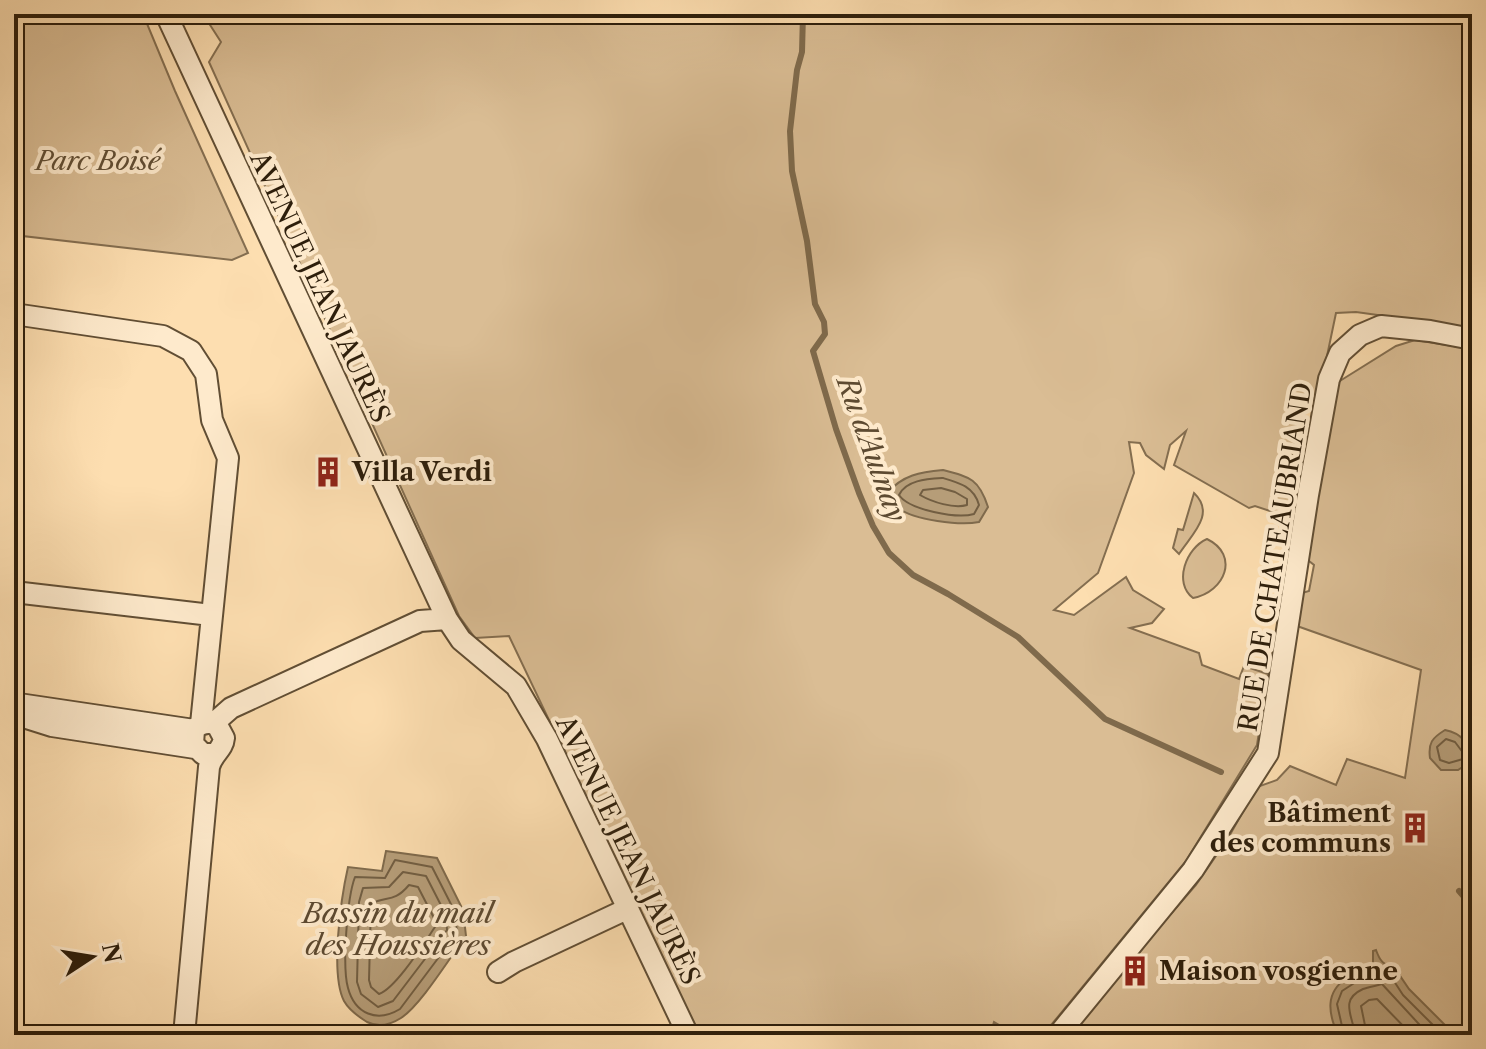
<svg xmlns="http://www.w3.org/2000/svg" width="1486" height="1049" viewBox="0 0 1486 1049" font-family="'Libre Caslon Text',serif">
	<rect width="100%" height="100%" fill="#fddeb0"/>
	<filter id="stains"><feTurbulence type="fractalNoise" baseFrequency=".0025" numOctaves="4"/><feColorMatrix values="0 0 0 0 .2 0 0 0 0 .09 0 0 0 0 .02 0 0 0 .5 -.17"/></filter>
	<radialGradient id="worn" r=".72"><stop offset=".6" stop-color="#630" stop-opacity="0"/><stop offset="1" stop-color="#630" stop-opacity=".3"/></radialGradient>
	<path fill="#dabd94" stroke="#846e50" stroke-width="2" d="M14,14H143L175,91L248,253L232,260L14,235Z
		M203,14H1472V328L1356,312L1336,313L1318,399L1302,396L1292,456L1307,459L1297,520L1255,506L1249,508L1174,465L1186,431L1170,445L1164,469L1146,455L1140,443L1129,442L1134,473L1098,573L1054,610L1074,615L1126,577L1133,590L1164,609L1152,623L1130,628L1199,653L1202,665L1239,679L1244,666L1268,674L1257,745L1186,861L1052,1024L1039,1035H1016L994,1022L990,1035H699L509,636L475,638L459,616L209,62L221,42Z
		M1415,340L1472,349V1035H1066L1196,885L1227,840L1257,787L1277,780L1290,766L1336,785L1347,759L1405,778L1421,670L1297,626L1302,593L1309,591L1314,565L1304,557L1335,384L1396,346Z
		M1194,493C1216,514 1192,534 1179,554L1173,548L1178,529L1183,530Z
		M1207,539C1240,555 1225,592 1193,598C1173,583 1186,548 1207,539Z"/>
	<path fill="#b69d78" stroke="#7f6a4c" stroke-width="2" d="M943,470C970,477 979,479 988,507L979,522C960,526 914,520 898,508C894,505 890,497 887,493C903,475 920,472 943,470Z
		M1445,730C1461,733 1471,744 1472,761L1458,770H1441L1430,758C1428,743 1432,738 1445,730Z
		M386,851L437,858L463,910L466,936C450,957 421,1005 401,1018C390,1025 379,1028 367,1022C359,1017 349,1010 344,1001C330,974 341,898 348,867L382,871Z
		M1376,950C1380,961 1383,965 1394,967L1409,989L1449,1029L1448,1035H1338C1328,1013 1325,992 1347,978C1355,973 1361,970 1370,970L1373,966V951Z"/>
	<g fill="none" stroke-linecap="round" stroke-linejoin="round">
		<path stroke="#725e42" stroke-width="2" d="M943,478C960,483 974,487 979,505L974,514C957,519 909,510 899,495C906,480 927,479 943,478Z
			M941,488L955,492L967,499V505C954,509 932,502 920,495L923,490Z
			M1446,739L1455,742L1464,754L1463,759L1449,763L1440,760L1437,747Z
			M395,860L432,867L455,912L457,933L400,1009C377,1023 355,1014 348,988C342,967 347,898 355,877L385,878Z
			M403,872L426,876L446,915L447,930L393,1001L378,1007L361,994L357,982L359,902L363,888L389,887Z
			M409,885L418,887L434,918L435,927C424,943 396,988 379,994L371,987L369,980L371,904C386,895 393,904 409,885Z
			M1344,1035L1337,1004L1342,991L1359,980L1380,972L1390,975L1403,995L1439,1031L1440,1035
			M1355,1035C1353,1016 1339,1000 1363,989C1369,987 1375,986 1382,984L1429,1035
			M1367,1035L1361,1006L1369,1000L1377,999L1412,1035"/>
		<path stroke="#7f6a4c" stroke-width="6" d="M803,14L802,52L797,70L790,131L792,171L807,241L815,304L824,322L825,334L813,351L836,429L859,493L873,526L889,553L913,575L948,594L1018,637L1105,719L1221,772
			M1459,891L1472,906"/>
		<g stroke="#614e34" stroke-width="24">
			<path id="minor" d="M166,14L447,619L461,640L516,686L547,739L688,1035
				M14,314L163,336L191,351L206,374L212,420L228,458L201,724
				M14,592L211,615
				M14,707L19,704L194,730
				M14,714L52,726L195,748
				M214,723L231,708L420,621L447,619
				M498,972L514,962L627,909
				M184,1035L209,767C212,754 223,750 224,738L217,725C208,721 200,723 194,730L193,744L203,754H214
				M1058,1035L1193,870L1268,753L1308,495L1329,379L1340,353L1360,335L1381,326L1430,331L1472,339"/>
		</g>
		<use href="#minor" stroke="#feeacc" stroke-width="20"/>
	</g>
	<defs>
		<g id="building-bare" transform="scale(2.4)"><path d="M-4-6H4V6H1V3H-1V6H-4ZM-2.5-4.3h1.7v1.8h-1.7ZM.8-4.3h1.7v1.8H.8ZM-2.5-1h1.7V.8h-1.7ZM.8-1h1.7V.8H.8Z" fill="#8f2418" stroke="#feeacc" stroke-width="2.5" paint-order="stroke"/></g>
	</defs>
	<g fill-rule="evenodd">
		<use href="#building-bare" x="328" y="472"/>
		<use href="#building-bare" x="1415" y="828"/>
		<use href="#building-bare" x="1135" y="971"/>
	</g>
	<g text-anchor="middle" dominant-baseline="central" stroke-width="8" stroke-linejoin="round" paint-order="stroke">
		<g font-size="26" font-style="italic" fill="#614e34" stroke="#feeacc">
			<text x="98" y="161">Parc Boisé</text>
		</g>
		<g font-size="26" fill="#2d1e0b" stroke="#feeacc">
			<text transform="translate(320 287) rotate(65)">AVENUE JEAN JAURÈS</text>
			<text transform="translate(1275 557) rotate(-81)">RUE DE CHATEAUBRIAND</text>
			<text transform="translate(628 850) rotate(64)">AVENUE JEAN JAURÈS</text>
		</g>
		<g font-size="26" font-weight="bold" fill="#2d1e0b" stroke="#feeacc" text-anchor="start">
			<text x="352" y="472">Villa Verdi</text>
			<text x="1391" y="813" text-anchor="end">Bâtiment<tspan x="1391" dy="30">des communs</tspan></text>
			<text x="1159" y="971">Maison vosgienne</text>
		</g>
		<g font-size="28" font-style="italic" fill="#5d4a31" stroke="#feeacc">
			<text transform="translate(872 449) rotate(70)">Ru d'Aulnay</text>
			<text x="398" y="913">Bassin du mail<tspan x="398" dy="32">des Houssières</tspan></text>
		</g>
	</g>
	<rect width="1486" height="1049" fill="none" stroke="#fddeb0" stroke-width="48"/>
	<rect x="16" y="16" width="1454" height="1017" fill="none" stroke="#2d1e0b" stroke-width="4"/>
	<rect x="24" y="24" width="1438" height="1001" fill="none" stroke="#2d1e0b" stroke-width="2"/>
	<g transform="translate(92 957) rotate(78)" stroke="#feeacc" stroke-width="6" paint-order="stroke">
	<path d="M0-6L14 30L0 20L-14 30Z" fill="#2d1e0b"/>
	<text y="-12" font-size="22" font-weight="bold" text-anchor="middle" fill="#2d1e0b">N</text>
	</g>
	<rect width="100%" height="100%" filter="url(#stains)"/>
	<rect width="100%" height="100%" fill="url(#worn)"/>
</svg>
